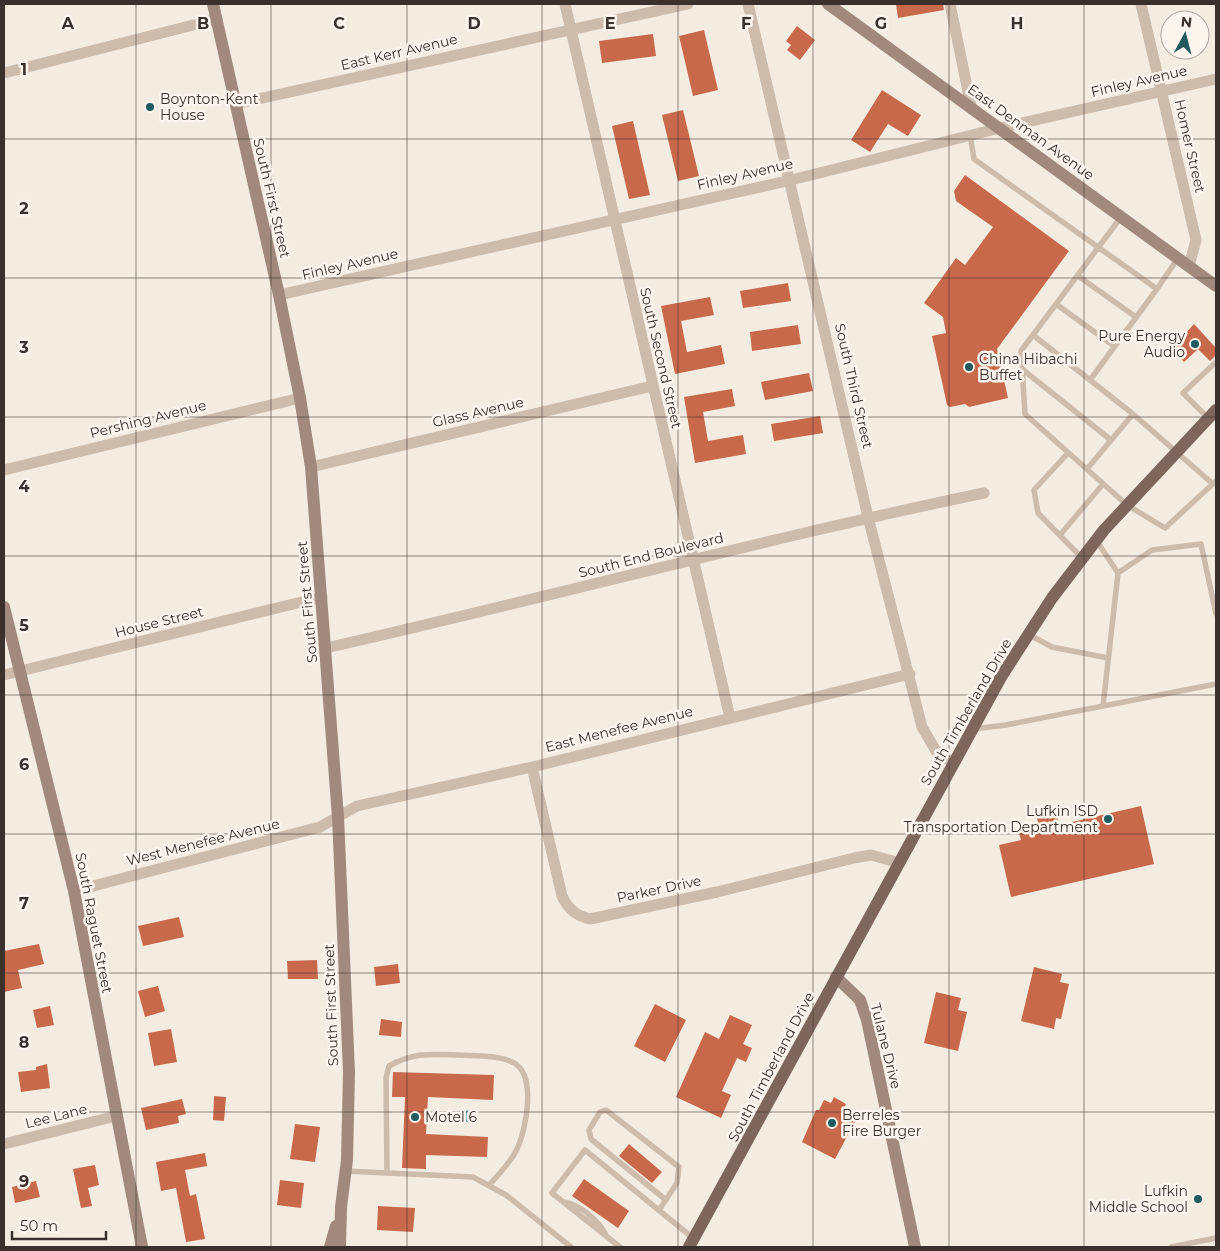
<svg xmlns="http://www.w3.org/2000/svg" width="1220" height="1251" viewBox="0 0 1220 1251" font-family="Montserrat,sans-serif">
	<rect width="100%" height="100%" fill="#f4ebe1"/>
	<path fill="#7fb0b2" d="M460,1110L477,1111V1122H460Z"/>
	<path fill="#c8694b" d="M896,4H943L944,10L898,18Z
		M797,26L815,40L800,60L787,50L791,45L786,41Z
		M704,30L718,90L693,96L679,36Z
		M653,34L656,56L602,63L599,41Z
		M882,90L921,115L908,136L888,124L870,152L851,140Z
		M683,110L699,176L678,181L662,115Z
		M633,121L650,195L629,199L612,126Z
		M965,175L1069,251L997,349L1008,398L969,407L965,404L950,407L947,405L932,336L946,333L943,317L924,303L956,258L965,265L993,227L956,201L954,191Z
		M788,283L791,301L743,308L740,291Z
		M710,297L714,315L681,321L687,352L721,345L725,364L675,374L661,306Z
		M1194,324L1216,348V355L1210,361L1198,349L1184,362L1173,350L1186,337L1185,334Z
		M798,325L801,344L752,351L750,332Z
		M809,373L813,391L765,400L761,382Z
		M732,389L735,406L703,412L708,441L743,435L746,454L695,463L684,397Z
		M820,416L823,433L774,441L771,424Z
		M1141,806L1154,864L1011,897L999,845L1021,840L1019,833L1039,828L1036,813L1055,808L1059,825Z
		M179,917L184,937L143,946L138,926Z
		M39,944L44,964L18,970L22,988L4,992V951Z
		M317,960L318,979H288L287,961Z
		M398,964L400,983L376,986L374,967Z
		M1034,967L1062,974L1060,982L1069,984L1061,1019L1056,1018L1054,1029L1021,1021Z
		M158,986L165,1011L145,1017L138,991Z
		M936,992L961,998L958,1010L967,1012L958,1051L924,1043Z
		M655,1004L686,1020L665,1062L634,1046Z
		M50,1006L54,1025L37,1028L33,1010Z
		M730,1015L752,1025L743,1044L752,1048L746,1062L737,1058L722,1091L731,1095L721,1118L676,1097L705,1032L719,1039Z
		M381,1019L402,1022L401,1037L379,1035Z
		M171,1029L177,1062L154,1066L148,1033Z
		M47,1064L50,1088L21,1092L18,1072L36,1070V1067Z
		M393,1072L494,1075L493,1100L428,1097L426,1134L488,1137L487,1157L426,1155V1169L402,1168L405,1097H392Z
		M214,1096L226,1097L224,1121L213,1120Z
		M834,1097L846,1104L843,1110L857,1118L835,1159L802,1142L816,1110H819L824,1100L831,1103Z
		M182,1099L186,1114L178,1116L179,1123L146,1130L141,1108Z
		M295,1124L320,1127L315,1162L290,1159Z
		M629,1144L662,1172L652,1183L619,1156Z
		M205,1153L207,1166L185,1170L190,1196L196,1194L205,1239L186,1242L176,1188L161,1191L156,1162Z
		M95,1165L99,1185L88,1188L92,1206L81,1208L73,1169Z
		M584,1179L629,1211L618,1228L572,1196Z
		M280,1180L304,1183L301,1208L277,1205Z
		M36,1181L40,1197L15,1203L12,1187Z
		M378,1206L415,1208L413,1232L377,1230Z"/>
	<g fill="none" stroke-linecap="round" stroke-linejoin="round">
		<path stroke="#cdbbac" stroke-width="5.5" d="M970,135L974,159L1157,289L1178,258
			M1121,217L1021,351L1025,414L1127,505L1165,528L1216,481
			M1078,276L1136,317
			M1056,304L1114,346
			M1033,335L1133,414L1213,484
			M1022,369L1111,440
			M1090,380L1157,289
			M1208,418L1183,393L1216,362
			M1068,453L1034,490L1038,513L1082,558
			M1087,469L1133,414
			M1060,535L1103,484
			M1096,540L1118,573L1152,550L1201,544L1216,614
			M1028,634L1052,647L1108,658
			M1103,706L1118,573
			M973,729L1006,725L1216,684
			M345,1171L473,1177L506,1195L571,1247
			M387,1172L386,1078L389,1066C413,1052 431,1054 459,1055C475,1056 497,1055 512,1062C538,1073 526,1132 516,1151C510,1163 499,1174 490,1184
			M564,1202C580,1205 597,1219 605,1233
			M659,1210L677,1183L679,1167L606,1110L600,1112L589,1130L591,1139L666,1200
			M620,1247L552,1193L585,1150L693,1238
			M1171,1247L1216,1238"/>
		<path stroke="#cdbbac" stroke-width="11" d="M565,4L730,718
			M748,4L868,517L922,727L936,751L953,763
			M950,4L971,106
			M1141,4L1196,240L1189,266
			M4,73L217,19
			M235,104L688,4
			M279,295L791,180L1000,128L1216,79
			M311,467L652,386
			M4,470L300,398
			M326,648C546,598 763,539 984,493
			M4,675L322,597
			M532,767L562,896C569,910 575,915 590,919L717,892L854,858L871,855L900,863
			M74,891L320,827L357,806L532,767L910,674
			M4,1144L116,1116"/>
		<path stroke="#a18a7d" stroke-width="12" d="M213,4L279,295L300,398L311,467L338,817L349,1072L347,1160L341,1207L340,1247
			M828,4L1216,286
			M4,607L74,891L142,1247
			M836,977L860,1000L867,1020L915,1247
			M330,1247L336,1226"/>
		<path stroke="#7d675c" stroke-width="12" d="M689,1247L1001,677L1052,598L1104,530L1216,410"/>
	</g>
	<path fill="none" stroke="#3b302b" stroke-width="1" stroke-opacity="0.55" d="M136,4V1247M271,4V1247M407,4V1247M542,4V1247M678,4V1247M813,4V1247M949,4V1247M1084,4V1247M4,139H1216M4,278H1216M4,417H1216M4,556H1216M4,695H1216M4,834H1216M4,973H1216M4,1112H1216"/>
	<g fill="#1f5a5e" stroke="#fbf5ee" stroke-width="2">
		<circle cx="150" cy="107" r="5"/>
		<circle cx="1195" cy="344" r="5"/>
		<circle cx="969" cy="367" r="5"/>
		<circle cx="1108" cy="819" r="5"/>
		<circle cx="415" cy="1117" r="5"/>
		<circle cx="832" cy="1123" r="5"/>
		<circle cx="1198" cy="1199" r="5"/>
	</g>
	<g text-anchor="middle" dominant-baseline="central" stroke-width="5" stroke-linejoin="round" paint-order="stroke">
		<g font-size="14" fill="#3b302b" stroke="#fbf5ee">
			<text transform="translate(399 52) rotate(-13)">East Kerr Avenue</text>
			<text transform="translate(1139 81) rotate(-13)">Finley Avenue</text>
			<text transform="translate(1031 132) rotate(36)">East Denman Avenue</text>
			<text transform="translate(1190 146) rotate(77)">Homer Street</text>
			<text transform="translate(745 174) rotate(-13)">Finley Avenue</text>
			<text transform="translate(272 198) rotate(77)">South First Street</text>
			<text transform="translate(350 264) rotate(-13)">Finley Avenue</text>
			<text transform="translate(661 358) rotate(77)">South Second Street</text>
			<text transform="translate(854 386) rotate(77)">South Third Street</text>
			<text transform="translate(478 412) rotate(-13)">Glass Avenue</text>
			<text transform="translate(148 419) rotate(-14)">Pershing Avenue</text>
			<text transform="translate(651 555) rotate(-14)">South End Boulevard</text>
			<text transform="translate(307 602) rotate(-95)">South First Street</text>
			<text transform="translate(159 622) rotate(-14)">House Street</text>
			<text transform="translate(966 712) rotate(-60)">South Timberland Drive</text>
			<text transform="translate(619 729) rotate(-14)">East Menefee Avenue</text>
			<text transform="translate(203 842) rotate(-14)">West Menefee Avenue</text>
			<text transform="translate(659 889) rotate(-12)">Parker Drive</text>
			<text transform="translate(94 923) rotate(79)">South Raguet Street</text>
			<text transform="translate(331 1005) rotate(-92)">South First Street</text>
			<text transform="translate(886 1046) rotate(76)">Tulane Drive</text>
			<text transform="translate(771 1067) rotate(-62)">South Timberland Drive</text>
			<text transform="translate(56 1116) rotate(-14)">Lee Lane</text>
		</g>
		<g font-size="14" fill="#3b302b" stroke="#fbf5ee" text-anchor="start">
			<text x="160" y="99">Boynton-Kent<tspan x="160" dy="16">House</tspan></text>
			<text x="1185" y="336" text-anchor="end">Pure Energy<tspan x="1185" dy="16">Audio</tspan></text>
			<text x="979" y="359">China Hibachi<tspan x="979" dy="16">Buffet</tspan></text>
			<text x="1098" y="811" text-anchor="end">Lufkin ISD<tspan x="1098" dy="16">Transportation Department</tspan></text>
			<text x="842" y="1115">Berreles<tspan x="842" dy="16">Fire Burger</tspan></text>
			<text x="425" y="1117">Motel 6</text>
			<text x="1188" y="1191" text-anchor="end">Lufkin<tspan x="1188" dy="16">Middle School</tspan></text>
		</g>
	</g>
	<g font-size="16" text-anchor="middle" font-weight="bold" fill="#3b302b" stroke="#fbf5ee" stroke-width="5" stroke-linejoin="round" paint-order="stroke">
		<text x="68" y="29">A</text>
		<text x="203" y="29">B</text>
		<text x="339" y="29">C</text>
		<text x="474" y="29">D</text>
		<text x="610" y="29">E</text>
		<text x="746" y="29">F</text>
		<text x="881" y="29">G</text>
		<text x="1017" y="29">H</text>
		<text x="24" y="75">1</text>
		<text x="24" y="214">2</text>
		<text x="24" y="353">3</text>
		<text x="24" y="492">4</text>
		<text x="24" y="631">5</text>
		<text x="24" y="770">6</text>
		<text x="24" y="909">7</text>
		<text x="24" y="1048">8</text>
		<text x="24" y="1187">9</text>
	</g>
	<rect width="1220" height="1251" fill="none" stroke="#3b302b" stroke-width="10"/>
	<g transform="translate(1185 35) rotate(7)"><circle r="24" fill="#fbf5ee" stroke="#aea6a0"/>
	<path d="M0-4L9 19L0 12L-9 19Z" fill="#1f5a5e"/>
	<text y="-8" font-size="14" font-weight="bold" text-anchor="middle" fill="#3b302b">N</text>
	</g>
	<path d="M12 1231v8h94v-8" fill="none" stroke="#3b302b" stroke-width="2.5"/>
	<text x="20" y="1231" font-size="15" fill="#3b302b" stroke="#fbf5ee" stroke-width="4" paint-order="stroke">50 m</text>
</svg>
